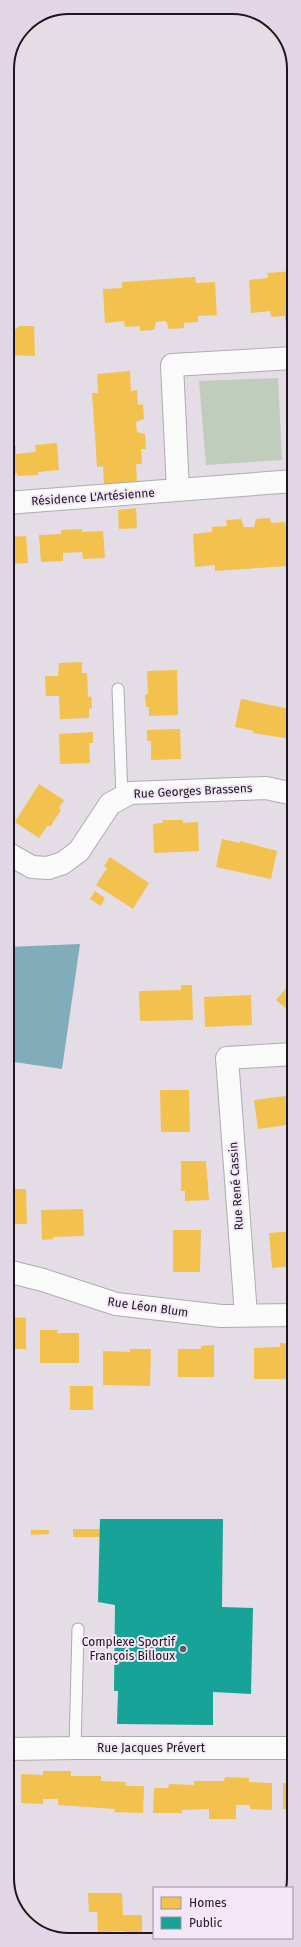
<svg xmlns="http://www.w3.org/2000/svg" width="301" height="1947" viewBox="0 0 301 1947" font-family="'Fira Sans',sans-serif">
	<rect width="100%" height="100%" fill="#e4dde6"/>
	<path fill="#c0ccbc" d="M278,378L282,460L206,465L199,381Z"/>
	<path fill="#81acba" d="M80,944L62,1069L7,1061V947Z"/>
	<path fill="#f2c14e" d="M294,271V320L285,321V316L271,317L270,311L251,313L249,280L268,278L267,273Z
		M195,277L196,283L215,282L217,315L198,316V322L184,323V328L169,329L166,321L156,322L154,330L140,331V326L125,327L124,321L105,323L103,289L122,288V282Z
		M19,326H34L35,356L7,355V329H16Z
		M130,371L131,391L137,390L138,405L143,404L144,419L136,422L137,432L145,434L146,449H141L142,464H136L137,483L104,485L103,466L97,467L92,393H98L97,374Z
		M57,443L59,470L38,472V475L17,476V473L7,474V446H16V454L36,452L35,445Z
		M136,508L137,528L119,529L118,510Z
		M270,518L271,523L285,522L286,527H294V560H288V566L215,571V565L195,567L193,534L212,532V527L227,526L226,520L241,519L244,527H254L256,519Z
		M82,529V532L103,531L105,558L83,559L82,552L63,553V561L41,562L39,535L61,534V530Z
		M26,536L28,563L7,564V537Z
		M82,662V673H87L88,697L91,696L92,708L89,709V718L60,719L59,696H46L45,676H58L59,663Z
		M177,670L178,715L149,716V707H146L145,695L148,694L147,671Z
		M241,699L294,710V726L291,739L253,733L254,731L235,727Z
		M180,729L181,759L151,760V741H147V730Z
		M93,732V743H89L90,763L60,764L59,734Z
		M39,784L64,800L59,808L61,810L50,827L48,825L39,838L15,822Z
		M162,820H183V823L198,822L199,851L154,853L153,824L163,823Z
		M222,839L240,843V841L277,851L271,879L216,867Z
		M292,844L294,845V874L286,873Z
		M110,857L149,883L133,909L96,885L107,868L104,866Z
		M95,891L105,898L101,906L90,899Z
		M294,979V1015L276,1000Z
		M181,985H192L193,1020L140,1021L139,991L181,990Z
		M251,995L252,1025L205,1027L204,997Z
		M160,1090H189L190,1132H161Z
		M294,1095V1124L258,1129L254,1100Z
		M181,1161H206L209,1200L185,1201V1191H181Z
		M7,1189H26L27,1224H8Z
		M83,1209L84,1236L53,1237V1239L42,1240L41,1210Z
		M173,1230H201L200,1272H173Z
		M294,1231V1266L272,1268L269,1233Z
		M7,1317L26,1318V1349H7Z
		M40,1330H58L57,1333H79V1363H40Z
		M280,1343L294,1344V1379H254V1348L280,1347Z
		M214,1345V1377H178V1349H201V1346Z
		M130,1349H151L150,1386L103,1385V1351L130,1352Z
		M70,1386H93V1410H70Z
		M7,1459H15L14,1477H7Z
		M73,1529H101V1537H73Z
		M31,1530H49V1534L31,1535Z
		M43,1771H71V1776H101V1781L126,1782V1786H144L143,1813L114,1812L115,1809L58,1805V1799H43V1804L21,1803V1774L43,1775Z
		M225,1777L249,1778V1782L272,1783V1810L250,1809V1805H236V1819H209V1809L182,1810V1813H153L154,1788H168L169,1784L194,1785V1781H224Z
		M283,1783H294V1810L283,1809Z
		M88,1893H122L123,1915H142V1936H124V1931L98,1932L97,1912H89Z"/>
	<path fill="#17a398" d="M100,1519H223L222,1607L253,1608L251,1694L213,1692V1725L117,1724L118,1691H114L115,1605L98,1602Z"/>
	<g fill="none" stroke-linecap="round" stroke-linejoin="round">
		<g stroke="#b0aab2" stroke-width="13">
			<path id="service" d="M118,689L122,797
				M75,1748L78,1629"/>
		</g>
		<g stroke="#b0aab2" stroke-width="24">
			<path id="minor" d="M178,490L172,365L294,358
				M7,503L294,481
				M7,853L32,867L48,868L63,863L79,851L110,804L130,793L266,788L294,794
				M7,1271L43,1280L116,1304L221,1316L294,1315
				M246,1315L227,1058L294,1054
				M7,1749L75,1748H294"/>
		</g>
		<use href="#service" stroke="#fbfafb" stroke-width="11"/>
		<use href="#minor" stroke="#fbfafb" stroke-width="22"/>
	</g>
	<circle fill="#615c63" stroke="#f3e6f7" stroke-width="1.5" cx="183" cy="1649" r="4"/>
	<g text-anchor="middle" dominant-baseline="central" stroke-width="4" stroke-linejoin="round" paint-order="stroke">
		<g font-size="12" fill="#1b171d" stroke="#f3e6f7">
			<text transform="translate(93 497) rotate(-4)">Résidence L'Artésienne</text>
			<text transform="translate(193 791) rotate(-3)">Rue Georges Brassens</text>
			<text transform="translate(236 1186) rotate(-94)">Rue René Cassin</text>
			<text transform="translate(148 1307) rotate(8)">Rue Léon Blum</text>
			<text x="151" y="1748">Rue Jacques Prévert</text>
		</g>
		<g font-size="12" fill="#1b171d" stroke="#f3e6f7" text-anchor="end">
			<text x="175" y="1642">Complexe Sportif<tspan x="175" dy="14">François Billoux</tspan></text>
		</g>
	</g>
	<path d="M0 0H301V1947H0ZM69 14H232A55 55 0 0 1 287 69V1878A55 55 0 0 1 232 1933H69A55 55 0 0 1 14 1878V69A55 55 0 0 1 69 14Z" fill="#e2d5e6" fill-rule="evenodd"/>
	<path fill="none" stroke="#1b171d" stroke-width="2" d="M69 14H232A55 55 0 0 1 287 69V1878A55 55 0 0 1 232 1933H69A55 55 0 0 1 14 1878V69A55 55 0 0 1 69 14Z"/>
	<rect x="153" y="1887" width="140" height="52" fill="#f3e6f7" stroke="#9d93a0"/>
	<rect x="161" y="1897" width="20" height="12" fill="#f2c14e" stroke="#9d93a0"/>
	<text x="189" y="1907" font-size="12" fill="#1b171d">Homes</text>
	<rect x="161" y="1917" width="20" height="12" fill="#17a398" stroke="#9d93a0"/>
	<text x="189" y="1927" font-size="12" fill="#1b171d">Public</text>
</svg>
